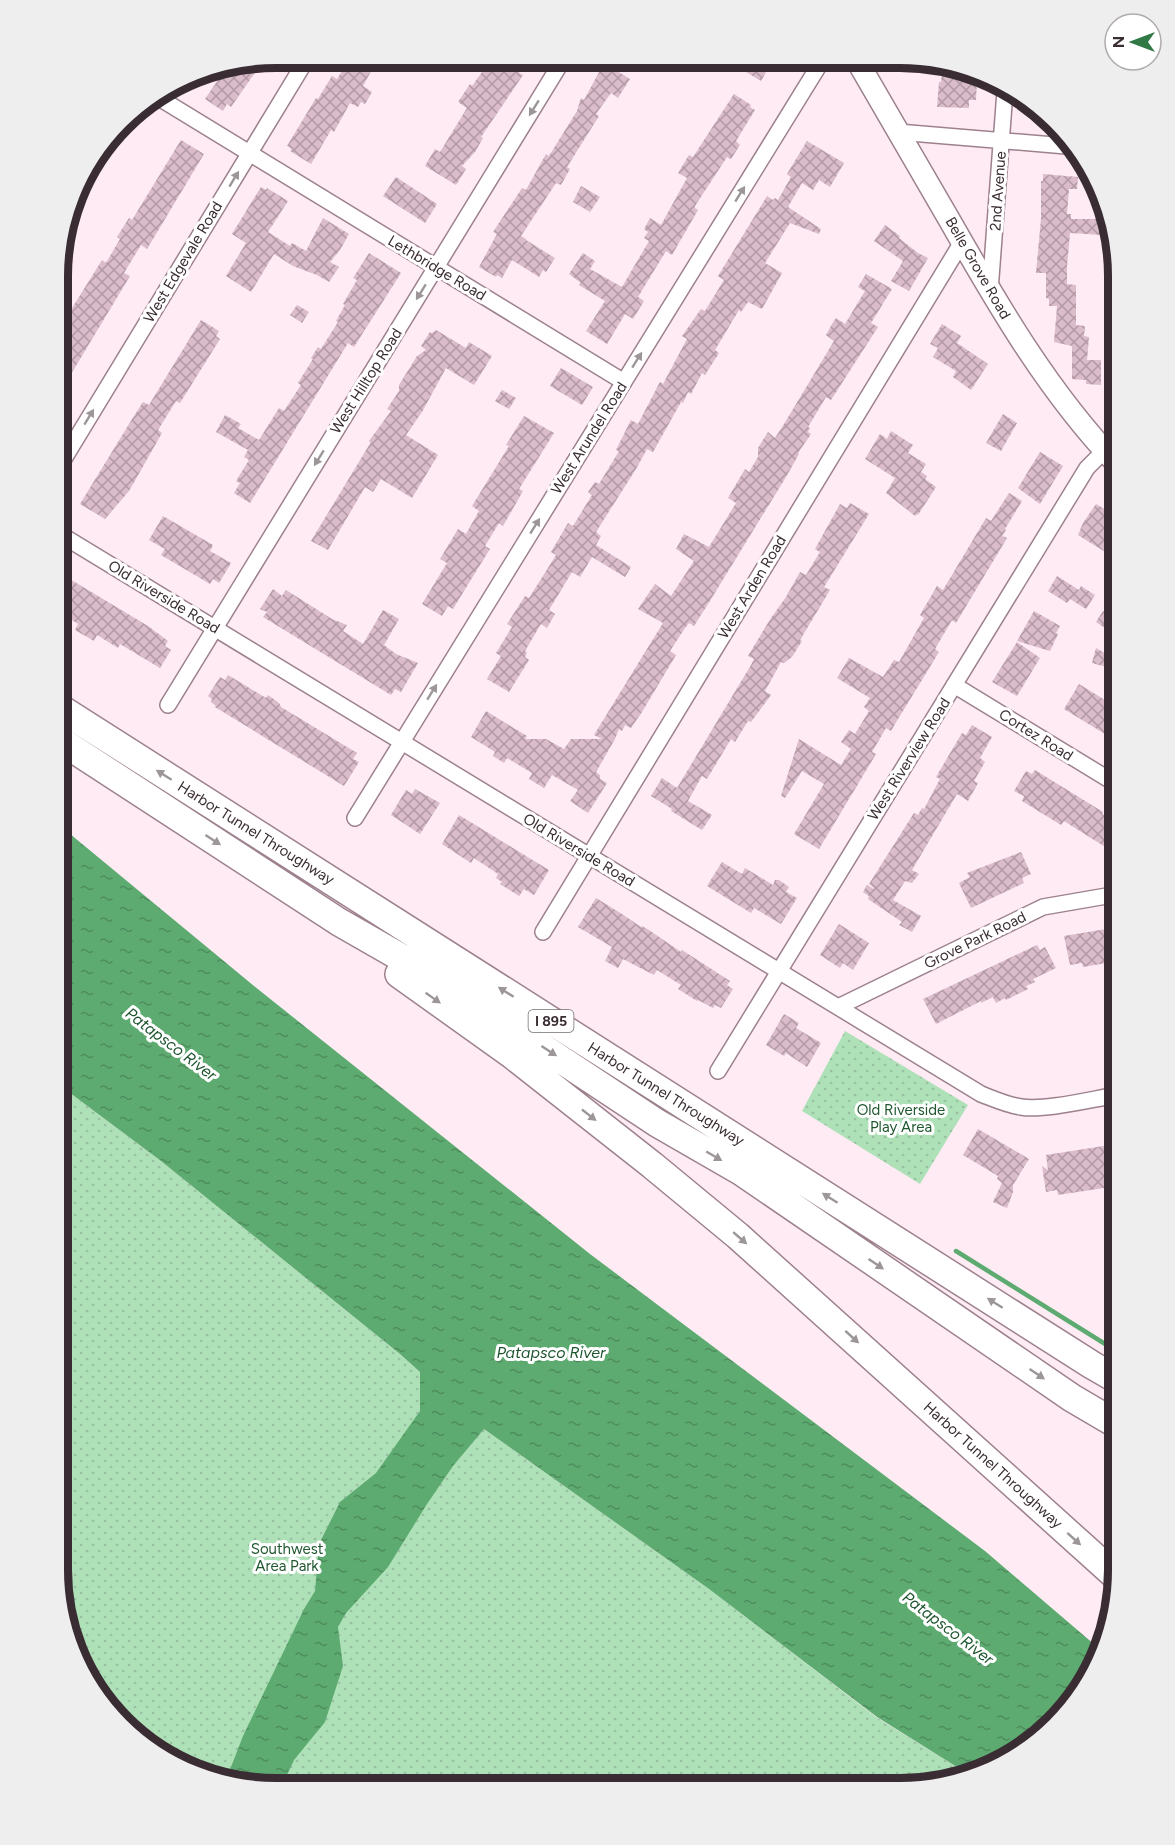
<svg xmlns="http://www.w3.org/2000/svg" width="1175" height="1845" viewBox="0 0 1175 1845" font-family="Figtree,sans-serif">
	<defs>
		<pattern id="park-dots" width="8" height="8" patternUnits="userSpaceOnUse" patternTransform="scale(1.5)"><rect width="8" height="8" fill="#afe1b9"/><path d="M2 2h.1M6 6h.1" fill="none" stroke="#97c1a0" stroke-width="1.8" stroke-linecap="round"/></pattern>
		<pattern id="water-ripples" width="26" height="14" patternUnits="userSpaceOnUse" patternTransform="scale(1.5)"><rect width="26" height="14" fill="#5dab70"/><path d="M2 4q2-2 4 0t4 0M15 11q2-2 4 0t4 0" fill="none" stroke="#4e8c5d"/></pattern>
		<pattern id="building-cross-hatch" width="8" height="8" patternUnits="userSpaceOnUse" patternTransform="scale(1.5)"><rect width="8" height="8" fill="#dabcca"/><path d="M0 0l8 8M0 8l8-8" fill="none" stroke="#b299a5"/></pattern>
	</defs>
	<rect width="100%" height="100%" fill="#ffebf4"/>
	<path fill="url(#park-dots)" d="M845,1031L968,1105L920,1184L802,1111Z
		M58,1084L161,1161L400,1354L484,1429L709,1589L876,1717L968,1774L900,1788L247,1786L192,1771L142,1743L74,1653L57,1569Z"/>
	<path fill="url(#water-ripples)" d="M58,824L254,986L590,1254L985,1551L1102,1651L1073,1702L1033,1743L983,1771L968,1774L877,1717L709,1589L484,1429L453,1466L427,1504L388,1567L346,1613L338,1627L343,1666L325,1722L294,1760L282,1786H247L226,1780L243,1736L304,1609L315,1591L319,1544L340,1502L376,1473L420,1411V1372L400,1354L161,1161L58,1084Z"/>
	<g fill="none" stroke-linecap="round" stroke-linejoin="round">
		<path stroke="#5dab70" stroke-width="4.5" d="M956,1251L1118,1352"/>
	</g>
	<path fill="url(#building-cross-hatch)" d="M351,57H379L363,86L372,92L365,104L361,102L358,107L350,103L334,132L331,130L311,164L290,151L292,149L287,146L316,98L318,99L332,76L337,79Z
		M491,58H527L519,73L523,75L481,137L483,138L475,152L462,166L466,169L456,185L425,166L435,149L440,152L467,108L458,102L470,84L472,86L482,72Z
		M754,58H774L761,81L746,72Z
		M261,60L254,74L231,107L227,104L223,111L205,99L227,67Z
		M604,63L630,79L618,98L611,93L596,114L599,116L567,167L570,169L561,185L556,183L521,236L526,239V240L555,258L546,272L543,270L539,277L512,260L502,278L497,275L496,277L479,267L497,234L493,232L522,188L526,190L546,154L549,156L577,111L581,98L584,100Z
		M943,65L977,79L976,100H969V108L937,107L939,82H941Z
		M734,94L751,105L750,107L755,110L736,141L740,145L731,159L727,157L695,206V208L698,210L672,255L666,251L638,297L644,301L633,319L625,314L607,344L586,331L605,301L579,285L581,283L569,274L583,253L595,261L590,269L622,287L649,241L644,238L648,232L644,229L650,218L661,225L687,178L678,173L689,155L693,157Z
		M181,140L204,154L147,249L141,245L124,273L130,276L59,394V329L102,260L106,263L120,239L117,237L129,218L132,220Z
		M807,141L844,163L830,187L819,180L813,190L802,183L788,207L821,229L819,234L790,223L765,263L782,273L762,309L748,302L741,312L739,310L715,350L719,353L705,375L702,373L691,394L688,392L683,403L681,402L653,452L647,449L636,469L596,532L601,536L596,545L631,567L625,577L592,557L580,577L572,572L549,610L555,614L547,628L541,624L525,651L527,653L525,657L529,660L509,692L487,679L501,656L496,653L512,627L507,624L525,596L529,598L553,560L556,555L551,552L568,523L573,526L592,495L588,492L595,482L599,484L619,451L616,450L631,420L638,424L660,382L663,384L687,339L682,336L701,309L705,311L724,280L718,276L767,196L773,200L775,198L778,200L791,177L787,174Z
		M1043,174L1078,177L1077,189H1069L1067,214H1071V219H1103L1102,235L1070,233L1067,267V284L1076,285V325L1085,326L1084,336L1089,337L1087,360H1101V385L1086,384V380L1072,379V346L1054,342L1057,306H1049V299L1046,298V273H1036L1041,219V181H1043Z
		M396,177L437,204L425,223L383,196Z
		M581,186L600,197L590,212L573,202Z
		M261,187L266,190L267,188L288,201L268,232L290,246L292,243L306,251L323,218L349,234L340,250L330,262L339,267L329,282L317,275L293,266L274,254L251,292L226,276L246,243L232,234Z
		M885,225L900,236L899,238L918,253L928,258L909,291L891,281L903,261L874,241Z
		M369,253L401,273L354,347L348,343L250,503L234,493L240,483L236,481L249,460L244,457L248,450L216,432L225,415L241,424L238,428L259,440L279,408L284,411L301,385L298,383L313,359L311,358L318,347L321,349L338,322L336,321L345,305L343,304L357,280L353,278Z
		M866,274L892,289L871,323L878,327L831,400L826,397L808,427L810,428L808,432L811,434L798,453L799,454L786,477L708,604L694,626L689,623L685,628L670,651L676,655L642,712L631,728L625,725L622,731L619,729L615,739L596,772L600,775V779L607,783L588,813L570,801L578,790L552,775L544,788L529,779L532,773L507,758L504,763L493,756L495,752L471,737L486,711L527,736L525,739H546L564,749L571,739H602L594,735L663,623L638,609L655,584L671,596L694,561L676,549L684,534L709,547L736,503L728,498L745,469L749,472L758,457V448L768,432L775,438L784,424L834,341L826,335L832,324L836,318L845,324L865,291L858,287Z
		M297,305L309,312L302,323L290,315Z
		M201,320L219,331L216,336L220,339L180,403L176,401L158,430L162,433L129,491L105,519L80,504L134,416L143,402L149,405Z
		M942,324L961,336L957,343L988,364L971,390L953,377L956,371L933,357L938,348L930,344Z
		M436,330L466,348L469,342L492,356L474,385L446,368L422,412L406,435L438,455L412,498L381,479L373,492L365,487L328,550L311,541L371,442L369,441L391,411L387,409L399,391V385L417,356L426,350L421,346L430,332L432,333Z
		M561,368L593,387L582,405L550,386Z
		M502,390L516,398L509,409L495,401Z
		M1003,414L1017,423L1001,451L986,443Z
		M524,416L554,433L519,489L523,491L503,526L499,523L485,546L490,549L475,573L453,609L448,606L442,616L422,604L447,563L440,559L458,529L466,534L479,511L472,506L509,446L506,445Z
		M891,431L913,445L908,453L926,464L921,472L927,476L925,479L936,487L918,515L917,514L915,516L886,493L895,478L865,459L880,434L887,439Z
		M1040,452L1063,466L1040,504L1018,488Z
		M1009,493L1022,501L1005,529L1006,530L1002,536L1007,538L956,623L952,620L935,649L939,652L895,724L891,731L886,728L872,752L876,754L819,849L794,834L824,784L802,771L785,798L781,796L799,739L841,765L851,749L841,742L849,730L855,734L869,711L864,707L870,698L837,678L849,658L883,677L894,660L899,662L924,618L920,615L937,586L943,590L986,518L991,521Z
		M850,503L869,514L824,587L830,590L800,640L802,641L792,657L784,663L781,662L765,691L771,695L751,722L748,721L735,742L731,739L707,779L702,776L688,801L712,815L702,830L671,811L672,809L651,796L662,778L677,788L751,665L754,659L748,656L771,618L786,597L800,572L806,575L820,552L815,549L840,504L847,508Z
		M1096,504L1118,517V560L1078,535L1083,523Z
		M163,516L213,545L210,551L231,563L219,583L213,579L210,584L161,555L165,549L149,540Z
		M58,572L148,626L168,641L165,646L171,650L160,668L120,644L118,648L97,635L94,641L75,630L78,624L58,611Z
		M1057,576L1079,590L1081,586L1095,595L1086,609L1070,599L1067,603L1048,591Z
		M273,589L282,596L286,590L332,619L347,625L343,631L363,644L383,610L399,619L384,645L396,654L418,663L401,692L395,689L391,695L263,617L267,612L260,609Z
		M1034,611L1060,626L1056,633L1058,634L1050,651L1017,641Z
		M1103,611L1116,620L1109,631L1096,622Z
		M1017,642L1040,658L1017,696L992,682Z
		M1096,648L1118,661V670L1092,663Z
		M228,675L266,698L268,695L279,703L281,707L357,753L353,759L359,762L344,786L215,707L216,706L211,702L212,699L208,696L220,677L225,680Z
		M1079,684L1118,708V742L1064,709Z
		M972,725L992,737L980,758L985,762L974,781L978,783L968,801L957,794L912,870L919,874L912,883L905,881L893,900L921,916L912,932L899,925L902,922L868,899L869,896L863,892L867,885L874,889V888L869,884L914,813L918,815L922,808L924,809L940,779L936,777L962,733L966,735Z
		M1035,770L1103,812L1102,814L1107,817L1106,819L1118,827V855L1064,821L1061,825L1022,801L1024,796L1014,791L1026,771L1032,774Z
		M415,789L440,803L420,834L391,815L406,790L412,794Z
		M459,815L549,870L534,895L524,889L519,896L500,884L502,882L496,878L498,874L474,858L471,863L442,844Z
		M1021,852L1031,874L1022,878L1024,883L971,908L959,883L970,877L967,873Z
		M722,862L742,874L745,868L773,885L775,880H779L789,887L786,892L797,898L781,924L754,908L751,913L707,886Z
		M596,898L622,914L641,927L642,926L649,930L681,952L682,950L730,981L727,985L733,989L721,1008L715,1005L713,1008L698,1000L697,1001L678,989L681,985L657,970L654,975L623,959L618,968L605,961L612,947L578,927Z
		M839,924L869,943L853,970L843,963L840,968L820,955Z
		M1118,927V961L1083,967L1082,963L1070,965L1064,936Z
		M1037,945L1040,950L1045,947L1056,968L1033,979L1035,982L1026,986L1028,989L1006,1000L1005,998L996,1003L993,997L981,1003V1001L936,1024L923,999Z
		M784,1014L799,1023L796,1028L821,1043L807,1067L786,1053L784,1056L766,1045Z
		M978,1129L1029,1159L1013,1185V1192L1007,1208L993,1202L1002,1183L997,1179L998,1176L963,1155Z
		M1110,1145L1117,1186L1058,1195L1057,1190L1046,1192L1042,1166L1048,1170L1046,1155Z"/>
	<g fill="none" stroke-linecap="round" stroke-linejoin="round">
		<g stroke="#9d818e" stroke-width="18">
			<path id="minor" d="M156,96L624,382
				M898,132L1066,146
				M990,291L1005,91
				M59,467L308,57
				M58,533L981,1094C994,1099 1007,1105 1021,1107C1045,1111 1092,1099 1118,1095
				M954,685L1118,785
				M168,705L564,58
				M355,818L823,59
				M543,932L962,242
				M838,1007L1043,907L1118,894
				M718,1071L1087,468L1104,451H1115"/>
		</g>
		<g stroke="#9d818e" stroke-width="24">
			<path id="secondary" d="M856,59C887,113 919,167 950,221C999,307 1049,393 1118,465"/>
		</g>
		<g stroke="#9d818e" stroke-width="30">
			<path id="motorway" d="M58,707L1092,1365L1118,1380
				M58,739L339,922L442,981L657,1123L742,1172L1072,1398L1118,1425
				M399,974L511,1054L652,1165L738,1236L1118,1578"/>
		</g>
		<use href="#minor" stroke="#fff" stroke-width="15"/>
		<use href="#secondary" stroke="#fff" stroke-width="21"/>
		<use href="#motorway" stroke="#fff" stroke-width="27"/>
	</g>
	<defs><path id="oneway-solid" d="M-6-.8H1V-3.2L6.5 0L1 3.2V.8H-6Z" transform="scale(1.5)"/></defs>
	<g fill="#9c9699">
		<use href="#oneway-solid" transform="translate(534 108) rotate(122)"/>
		<use href="#oneway-solid" transform="translate(234 179) rotate(-59)"/>
		<use href="#oneway-solid" transform="translate(740 194) rotate(-58)"/>
		<use href="#oneway-solid" transform="translate(421 292) rotate(122)"/>
		<use href="#oneway-solid" transform="translate(637 360) rotate(-58)"/>
		<use href="#oneway-solid" transform="translate(89 417) rotate(-59)"/>
		<use href="#oneway-solid" transform="translate(319 458) rotate(122)"/>
		<use href="#oneway-solid" transform="translate(535 526) rotate(-58)"/>
		<use href="#oneway-solid" transform="translate(432 692) rotate(-58)"/>
		<use href="#oneway-solid" transform="translate(164 775) rotate(-148)"/>
		<use href="#oneway-solid" transform="translate(213 840) rotate(33)"/>
		<use href="#oneway-solid" transform="translate(506 992) rotate(-148)"/>
		<use href="#oneway-solid" transform="translate(433 998) rotate(35)"/>
		<use href="#oneway-solid" transform="translate(549 1051) rotate(33)"/>
		<use href="#oneway-solid" transform="translate(589 1115) rotate(38)"/>
		<use href="#oneway-solid" transform="translate(714 1156) rotate(30)"/>
		<use href="#oneway-solid" transform="translate(830 1198) rotate(-148)"/>
		<use href="#oneway-solid" transform="translate(740 1238) rotate(41)"/>
		<use href="#oneway-solid" transform="translate(876 1264) rotate(34)"/>
		<use href="#oneway-solid" transform="translate(995 1303) rotate(-148)"/>
		<use href="#oneway-solid" transform="translate(852 1337) rotate(42)"/>
		<use href="#oneway-solid" transform="translate(1037 1374) rotate(34)"/>
		<use href="#oneway-solid" transform="translate(1074 1539) rotate(42)"/>
	</g>
	<g text-anchor="middle" dominant-baseline="central" stroke-width="6" stroke-linejoin="round" paint-order="stroke">
		<rect fill="#fff" stroke="#746c70" stroke-width="1.5" x="528.5" y="1010" width="45" height="22" rx="4.5"/>
		<g font-size="14" font-weight="bold" fill="#392d33">
			<text x="551" y="1021">I 895</text>
		</g>
		<g font-size="15" fill="#392d33" stroke="#fff">
			<text transform="translate(998 191) rotate(-86)">2nd Avenue</text>
			<text transform="translate(183 262) rotate(-59)">West Edgevale Road</text>
			<text transform="translate(437 268) rotate(31)">Lethbridge Road</text>
			<text transform="translate(978 268) rotate(60)">Belle Grove Road</text>
			<text transform="translate(366 381) rotate(-58)">West Hilltop Road</text>
			<text transform="translate(589 438) rotate(-58)">West Arundel Road</text>
			<text transform="translate(752 587) rotate(-59)">West Arden Road</text>
			<text transform="translate(164 597) rotate(31)">Old Riverside Road</text>
			<text transform="translate(1036 735) rotate(32)">Cortez Road</text>
			<text transform="translate(909 759) rotate(-58)">West Riverview Road</text>
			<text transform="translate(256 833) rotate(32)">Harbor Tunnel Throughway</text>
			<text transform="translate(579 850) rotate(31)">Old Riverside Road</text>
			<text transform="translate(975 940) rotate(-26)">Grove Park Road</text>
			<text transform="translate(666 1094) rotate(32)">Harbor Tunnel Throughway</text>
			<text transform="translate(993 1465) rotate(42)">Harbor Tunnel Throughway</text>
		</g>
		<g font-size="15" fill="#215830" stroke="#fff">
			<text x="901" y="1110">Old Riverside<tspan x="901" dy="17">Play Area</tspan></text>
			<text x="287" y="1549">Southwest<tspan x="287" dy="17">Area Park</tspan></text>
		</g>
		<g font-size="16" font-style="italic" fill="#1d552e" stroke="#fff">
			<text transform="translate(171 1044) rotate(37)">Patapsco River</text>
			<text x="551" y="1352">Patapsco River</text>
			<text transform="translate(948 1628) rotate(37)">Patapsco River</text>
		</g>
	</g>
	<path d="M0 0H1175V1845H0ZM276 68H900A208 208 0 0 1 1108 276V1570A208 208 0 0 1 900 1778H276A208 208 0 0 1 68 1570V276A208 208 0 0 1 276 68Z" fill="#efeeef" fill-rule="evenodd"/>
	<path fill="none" stroke="#392d33" stroke-width="8" d="M276 68H900A208 208 0 0 1 1108 276V1570A208 208 0 0 1 900 1778H276A208 208 0 0 1 68 1570V276A208 208 0 0 1 276 68Z"/>
	<g transform="translate(1133 42) rotate(270)"><circle r="28" fill="#ffffff" stroke="#b0abad" stroke-width="1.5"/>
	<path d="M0-4.5L10 22L0 15L-10 22Z" fill="#307844"/>
	<text y="-9" font-size="16" font-weight="bold" text-anchor="middle" fill="#392d33">N</text>
	</g>
</svg>
